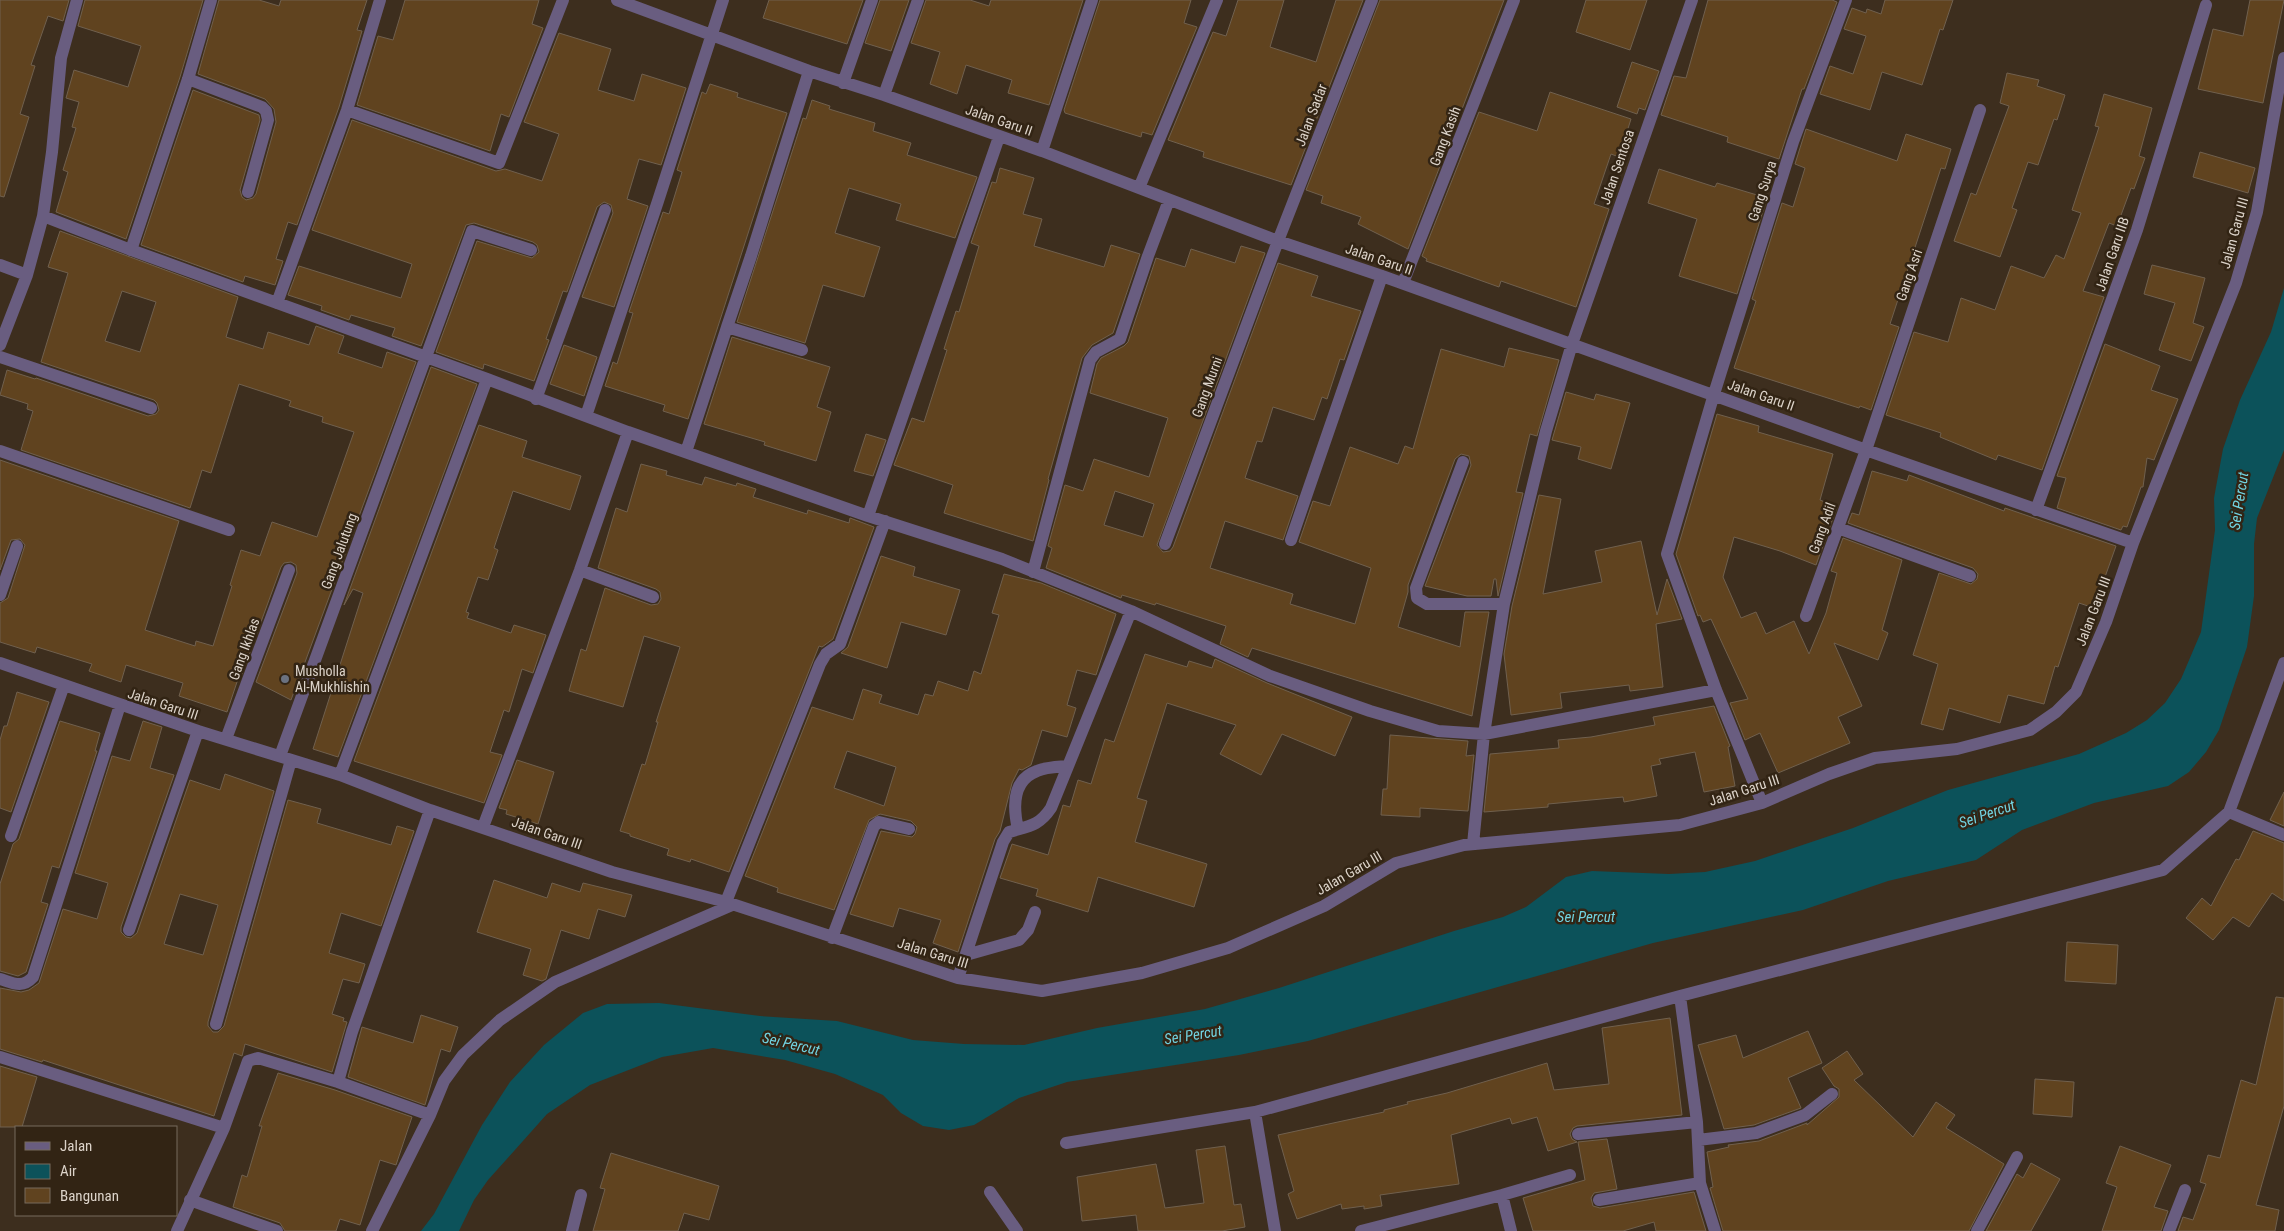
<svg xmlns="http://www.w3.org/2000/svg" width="2284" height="1231" viewBox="0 0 2284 1231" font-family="'Roboto Condensed',sans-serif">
	<rect width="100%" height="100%" fill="#3d2e1e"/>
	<path fill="#0c525a" d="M2284,288V450L2257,518L2254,544V596L2247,647L2219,730L2206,752L2189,772L2168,786L2094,803L2022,830L1976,860L1888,881L1803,910L1653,943L1308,1041L1239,1055L1067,1082L1019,1098L974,1125L949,1130L923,1126L901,1113L883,1095L835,1074L785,1060L713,1048L662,1057L590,1085L547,1114L488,1180L474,1200L459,1231H421L434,1214L482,1125L510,1082L544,1045L583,1013L607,1004L659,1003L760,1016L837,1021L913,1040L964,1044L1024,1045L1097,1028L1205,1009L1279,988L1454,931L1503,917L1526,907L1566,877L1592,871L1669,874L1705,872L1755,861L1853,828L1948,790L2079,754L2126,733L2147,720L2165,703L2181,679L2201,632L2215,530L2214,498L2223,449L2240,400L2271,332Z"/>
	<path fill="#60431f" stroke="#70604e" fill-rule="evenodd" d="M0,0H69L63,21L48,16L31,65L35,66L20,114L29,117L4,197L0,196Z
		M85,0H203L180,77L126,239L56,212L68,172L63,170L76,128L72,127L79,102L66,98L74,70L128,87L141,46L78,26Z
		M219,0H259L279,6L281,0H367L357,30L362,31L339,107L297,225L288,222L276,259L283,261L275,285L245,276L243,282L141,245L193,90L259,115L260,120L240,190L242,197L246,200L253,198L256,194L276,122L274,109L265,99L198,74Z
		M405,0H539L532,24L543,28L509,117L501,114L490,151L357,105L378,36L393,40Z
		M769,0H863L847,44L763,18Z
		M880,0H909L891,51L865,43Z
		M926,0H970L989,6L991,0H1083L1049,105L1008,93L1012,80L966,65L957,94L930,84L940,52L911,43Z
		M1100,0H1191L1184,23L1197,27L1152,135L1142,132L1141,137L1065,113L1064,110Z
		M1238,0H1284L1270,47L1316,62L1336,0H1363L1291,185L1203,157L1204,152L1168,140L1213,32L1226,36Z
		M1380,0H1504L1408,249L1358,224L1361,217L1321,203L1323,196L1306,190Z
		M1586,0H1647L1630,50L1576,32Z
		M1708,0H1832L1837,2L1804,89H1802L1779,159L1727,142L1728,137L1661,115L1674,76L1686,78Z
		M1885,0H1953L1943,30L1940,29L1922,85L1882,72L1870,110L1820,94L1830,66L1853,74L1866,36L1844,29L1852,8L1866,13L1867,9L1881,14Z
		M2250,0H2284L2263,103L2198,89L2213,29L2243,36Z
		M559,33L611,49L598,90L634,101L642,74L686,88L661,165L639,159L627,199L648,206L614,307L582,297L613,213L611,205L604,202L597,207L567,292L563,291L546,339L549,340L534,381L484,364L483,369L436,352L477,241L532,258L539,252L537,245L533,242L474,223L466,225L421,346L392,336L395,328L351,315L349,320L321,310L322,306L288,295L299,266L401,298L412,264L312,230L352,120L496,171L505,169L542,181L559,134L524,122Z
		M1632,62L1659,71L1645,110L1639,108L1637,114L1617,107Z
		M2007,73L2039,80L2037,86L2065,95L2057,120L2054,119L2038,165L2028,162L2012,208L2017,210L2000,257L1954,241L1971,193L1976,195L2009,106L2000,103Z
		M710,84L738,93L737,97L787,113L688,419L663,411L665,405L605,386L613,362L617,364L633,313L629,312L663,212L669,214L682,172L677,170L702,92L706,94Z
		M1550,92L1631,119L1619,157L1611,154L1594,204L1609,209L1576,307L1501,281L1499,287L1426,261L1427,259L1422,256L1479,112L1537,131Z
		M2104,94L2152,108L2139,156L2145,158L2134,189L2131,188L2117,226L2109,223L2083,291L2104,297L2042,470L1998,455L1996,460L1940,437L1941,433L1886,415L1914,332L1948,342L1961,298L1995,310L2011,266L2044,278L2056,255L2064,259L2081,213L2072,210L2099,127L2095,126Z
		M812,100L830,106L829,109L875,123L873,131L911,143L907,155L977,177L955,238L896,220L901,204L849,188L835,233L880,247L864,297L823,285L805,343L737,322L803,118L806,119Z
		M1806,129L1897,161L1906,134L1951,149L1945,169L1941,168L1890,324L1899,327L1871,410L1860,406L1859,408L1734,368L1756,301L1752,299L1782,203L1793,207L1805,168L1795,164Z
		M2200,152L2255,168L2248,193L2193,177Z
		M1000,168L1034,178L1023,214L1042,219L1034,246L1104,267L1111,245L1140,254L1113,333L1092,345L1082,358L1048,479L1049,480L1033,541L944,513L953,485L894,465L912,418L924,422L947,350L944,349L956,311L959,312L979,246L971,243L992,182L996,183Z
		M1659,169L1715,187L1717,183L1767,198L1737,294L1679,276L1697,219L1648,203Z
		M60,231L238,297L226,337L263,349L268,332L309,345L316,326L344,336L338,353L382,368L387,352L416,362L291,700L256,682L297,573L296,565L291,562L284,563L281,567L242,674L240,673L227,712L179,696L183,683L126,665L121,682L89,671L92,664L37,647L35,653L0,642V603L8,598L25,545L20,539L11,540L0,570V460L179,521L145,630L195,646L196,641L213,646L232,586L230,585L241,550L260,556L272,522L317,537L354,432L322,422L323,417L289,406L291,401L239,384L211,473L202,470L190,508L21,450L33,411L27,409L28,404L0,395L7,370L35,379L36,378L148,416L156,414L159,410L157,403L154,400L41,362L68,273L48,267ZM122,291L156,302L140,352L105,341Z
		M1241,246L1265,253L1157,545L1163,552L1170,551L1173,547L1278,263L1318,276L1311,296L1361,311L1344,360L1340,359L1327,399L1322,397L1314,420L1273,407L1262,442L1257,441L1245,478L1298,496L1283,540L1225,521L1210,568L1293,594L1290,604L1355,624L1371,568L1299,542L1313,501L1330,506L1350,447L1398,464L1405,446L1413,449L1441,349L1504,367L1509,348L1559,360L1537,436L1530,434L1516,492L1523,493L1498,596L1496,579H1494L1491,596H1467L1425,586L1471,465L1469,456L1461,454L1455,459L1408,585V592L1398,627L1460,647L1465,612H1489L1472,716L1252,648L1248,657L1220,644L1226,626L1156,603L1155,605L1122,595L1121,598L1046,568L1052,548L1048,546L1065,485L1083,491L1094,459L1149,477L1168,418L1090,393L1097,364L1101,358L1124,346L1128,342L1156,258L1185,267L1191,249L1235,263ZM1115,491L1154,504L1143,537L1104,525Z
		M2152,265L2205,278L2193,323L2204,327L2191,361L2159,350L2175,303L2144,294Z
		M732,337L830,367L817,407L831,412L816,461L764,445L765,442L704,424Z
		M2105,344L2160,366L2151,390L2178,399L2154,460L2147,458L2143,487H2141L2127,527L2123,526L2121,530L2057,508L2066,478L2057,476Z
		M564,345L597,357L584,396L550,384Z
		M431,367L477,384L338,757L313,749L363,593L353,589L344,605Z
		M1566,392L1594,400L1596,394L1630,403L1611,469L1578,459L1581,447L1552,440Z
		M1717,414L1759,426L1758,432L1833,454L1820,500L1837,507L1816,565L1780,551L1734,537L1723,577L1741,618L1756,612L1766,634L1794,621L1809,654L1826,613L1837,573L1831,571L1843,538L1902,560L1882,630L1888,633L1878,660L1834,643L1862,706L1838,717L1850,743L1778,773L1760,733L1745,740L1730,703L1748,699L1711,619L1703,622L1700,615L1698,616L1676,554Z
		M479,425L527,441L522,457L581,476L570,510L513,491L494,548L498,550L488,580L478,577L466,612L469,613L467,618L511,633L514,625L546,635L533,673L522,669L509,712L504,710L490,752L502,755L484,803L354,761Z
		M866,434L886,440L873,476L854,471Z
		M641,464L667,471L666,475L702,485L705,477L736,486L737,483L756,489L753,497L807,514L808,510L849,523L850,518L874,527L833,639L822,647L819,646L729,872L691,859L690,862L667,855L669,849L630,836V834L620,831L642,764L645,765L658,722H656L680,647L644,636L623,707L569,691L581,649L586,651L605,588L651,605L658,604L661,599L660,592L656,589L598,568L616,508L627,512Z
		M1872,471L1907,481L1909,475L2004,511L2005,508L2116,546L2094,608L2079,603L2058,667L2055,666L2044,704L2008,695L2000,723L1949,708L1943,730L1921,724L1938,664L1913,655L1939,573L1971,584L1977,579L1978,574L1973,568L1848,523L1852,513L1859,515Z
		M1539,495L1561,499L1543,594L1602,582L1595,551L1641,541L1657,615L1667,579L1682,619L1656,624L1663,687L1630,691L1629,685L1560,693L1562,708L1511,715L1504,654L1512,606Z
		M881,556L915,567L913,576L960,590L946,635L901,622L887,668L841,653L848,647Z
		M1004,574L1041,583L1116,614L1096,675L1077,670L1067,705L1076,708L1067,737L1042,730L1031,765L1022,770L1019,769L1012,783L1000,831L995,839L958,952L933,943L941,920L899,908L893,927L850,914L881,831L912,837L915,834L917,827L911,821L880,814L869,820L834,910L777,892L778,888L745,876L812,707L853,720L863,689L882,695L879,703L918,715L925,694L933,696L938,681L968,691L974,671L981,674L999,615L992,613ZM847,751L896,767L884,806L834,788Z
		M1145,654L1187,667L1189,661L1212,668L1215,659L1267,683L1352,717L1335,756L1282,734L1261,775L1220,754L1236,725L1167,703L1137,798L1147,801L1135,842L1207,864L1194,907L1098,877L1088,912L1036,896L1038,889L1000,878L1012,844L1048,855L1063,805L1070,807L1078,780L1091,784L1105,739L1114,742Z
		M17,692L49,702L11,812L0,808V740L4,726H7Z
		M1714,706L1730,746L1728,747L1735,786L1704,792L1695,752L1659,759L1661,764L1651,766L1657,796L1624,802L1623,797L1548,804V807L1484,812L1490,754L1559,748L1558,740L1591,737L1655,725L1653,717Z
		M60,721L100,733L95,751H97L59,868L52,866L41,902L48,904L26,972L18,976L0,971V884L13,844L19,839Z
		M143,721L162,727L150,768L174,775L121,927V932L126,937L131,938L137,933L190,780L220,790L225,774L274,791L208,1022V1026L213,1032H218L224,1026L288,800L321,809L317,823L391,845L397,826L414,831L381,926L341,913L329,953L365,964L359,983L343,979L332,1014L344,1018L343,1021L347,1022L332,1072L245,1044L242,1056L234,1053L214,1116L43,1060L42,1062L0,1049V988L21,992L29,990L39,983L63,909L97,919L108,883L75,873L112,756L130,761ZM180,894L218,905L203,955L164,944Z
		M1390,735L1468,741L1466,756L1474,755L1468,811L1420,808V817L1381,815L1383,789H1387Z
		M517,760L554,772L538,824L506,814L507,810L499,808Z
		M2284,792V826L2270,820Z
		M2253,831L2284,843V901L2272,893L2249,927L2233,917L2213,940L2186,918L2202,898L2211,906L2236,859L2239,860Z
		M494,880L547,898L552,883L580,892L583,883L632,895L625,917L598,909L589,939L561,930L546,979L542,981L523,975L531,949L477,932Z
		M2067,942L2118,945L2116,984L2065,981Z
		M2276,997L2284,998V1106L2256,1205L2279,1210L2275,1231H2178L2183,1217L2193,1220L2206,1184L2200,1182L2208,1155L2220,1158L2241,1080L2256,1085Z
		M421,1015L458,1027L450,1052L441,1049L425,1105L348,1077L362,1027L413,1043Z
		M1670,1018L1682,1115L1577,1126L1573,1128L1570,1134L1572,1139L1577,1142L1548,1151L1537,1117L1512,1124L1510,1118L1451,1135L1459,1184L1380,1195L1382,1206L1364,1209V1206L1342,1209L1341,1204L1297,1219L1288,1194L1294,1191L1278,1135L1384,1112V1110L1408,1104L1407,1102L1447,1093L1547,1063L1554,1090L1609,1084L1602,1028Z
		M1808,1031L1822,1063L1788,1078L1801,1108L1754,1125L1724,1129L1698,1045L1736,1035L1743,1058Z
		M1847,1051L1863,1074L1854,1080L1913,1137L1936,1102L1955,1115L1946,1128L2004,1164L1969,1231H1723L1710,1188L1713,1187L1707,1152L1729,1147L1728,1145L1759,1141L1807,1123V1125L1839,1097V1089L1834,1086L1822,1068Z
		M0,1066L37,1077L22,1127H0Z
		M278,1073L335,1090L412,1117L396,1165L380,1160L360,1225L340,1219L336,1231H285L280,1223L233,1207L242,1175L247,1177L262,1126H259Z
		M2035,1079L2074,1082L2072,1117L2033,1114Z
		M1607,1139L1617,1189L1594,1193L1591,1198L1593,1206L1600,1208L1694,1192L1706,1231H1656L1654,1222L1623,1231H1533L1523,1198L1585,1180L1578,1142Z
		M1225,1146L1234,1205L1241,1204L1245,1227L1222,1231H1138L1136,1215L1082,1221L1077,1177L1156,1164L1165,1208L1204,1203L1196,1150Z
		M2120,1146L2171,1165L2154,1207L2168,1211L2161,1231H2102L2117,1187L2106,1183Z
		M611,1153L719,1186L709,1220L684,1213L678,1231H593L605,1189L600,1188Z
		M2031,1163L2060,1179L2031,1231H1986L2017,1174L2023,1178Z"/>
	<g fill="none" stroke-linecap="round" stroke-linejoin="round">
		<path stroke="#695d80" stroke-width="12" d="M188,79L262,107L266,111L268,120L248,192
			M131,250L188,79L211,0
			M536,399L605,210
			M572,1231L581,1195"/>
		<path stroke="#695d80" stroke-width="12" d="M617,0L809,71L884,95L1042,151L1278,241L1382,276L1866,450L2133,543
			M843,83L872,0
			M884,95L918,0
			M347,110L499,163L563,0
			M1042,151L1092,0
			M1139,188L1217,0
			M43,216L131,250L487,379L628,432L868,516L1002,559L1131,611L1270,676L1370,711L1438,731L1484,734L1716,690
			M0,265L27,275
			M1403,283L1514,0
			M277,303L347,110L380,0
			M727,327L751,256L809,71
			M0,345L27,275L43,216L52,152L61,58L77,0
			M0,357L151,408
			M586,416L658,201L723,0
			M0,451L229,530
			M686,452L727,327L802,350
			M1463,462L1416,588L1417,598L1427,604H1504
			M2036,510L2137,230L2206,5
			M868,516L999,137
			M1838,528L1970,576
			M1291,540L1382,276
			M1165,544L1278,241L1372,0
			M580,570L653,597
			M1033,572L1090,360L1096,352L1120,339L1148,256L1169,200
			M0,595L17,546
			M1806,616L1866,450L1980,110
			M0,663L198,731L340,775L430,810L612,872L726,902L958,978L1042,991L1142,973L1228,948L1324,906L1396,863L1464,845L1680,825L1762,803L1829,774L1875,758L1957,749L2030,730L2056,712L2076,692L2106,622L2133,543L2236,283L2257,212L2284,58
			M226,739L289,570
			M280,756L472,231L531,250
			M340,775L487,379
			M1762,803L1716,690L1667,554L1714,394L1793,142L1846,0
			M2229,812L2284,835
			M483,827L580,570L628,432
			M1018,829C1013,807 1012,780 1037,771C1046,767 1058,767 1068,766
			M11,836L64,685
			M1473,844L1484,734L1504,604L1546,431L1572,344L1692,0
			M726,902L820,664L826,654L840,644L885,521
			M129,930L198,731
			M832,938L874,826L879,822L909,829
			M966,955L1019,940L1028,930L1035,912
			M958,978L1003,842L1009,832C1029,826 1039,826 1051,808L1131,611
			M0,979C13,983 22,989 33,977L120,705
			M1680,996L1697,1122L1700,1183L1715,1231
			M216,1024L291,760
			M0,1057L224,1128
			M338,1082L430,1115
			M1578,1134L1697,1122
			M1698,1140L1756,1133L1805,1115L1832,1094
			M1066,1143L1255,1112
			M990,1192L1017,1231
			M1502,1195L1511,1231
			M190,1200L277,1231
			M1599,1200L1700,1183
			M177,1231L224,1128L248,1061L258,1058L338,1082L352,1032L430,810
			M372,1231L430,1115L444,1081L463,1055L500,1020L555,982L732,905
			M1275,1231L1255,1112L1680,996L2163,870L2229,812L2284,663
			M1361,1231L1502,1195L1570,1175
			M1977,1231L2017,1157
			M2169,1231L2185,1190"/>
	</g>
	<circle fill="#6b7280" stroke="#322414" stroke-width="2" cx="285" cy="679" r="5"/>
	<g text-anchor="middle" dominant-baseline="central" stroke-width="5" stroke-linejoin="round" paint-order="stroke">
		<g font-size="14" fill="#dcd3c9" stroke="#322414">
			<text transform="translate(1311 115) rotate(-69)">Jalan Sadar</text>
			<text transform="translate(999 120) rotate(19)">Jalan Garu II</text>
			<text transform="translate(1445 136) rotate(-69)">Gang Kasih</text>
			<text transform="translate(1617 167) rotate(-71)">Jalan Sentosa</text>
			<text transform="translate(1762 191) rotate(-72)">Gang Surya</text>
			<text transform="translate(2234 233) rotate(-75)">Jalan Garu III</text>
			<text transform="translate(2112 254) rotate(-71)">Jalan Garu IIB</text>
			<text transform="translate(1379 259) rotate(19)">Jalan Garu II</text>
			<text transform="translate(1909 275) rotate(-71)">Gang Asri</text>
			<text transform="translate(1207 387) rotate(-70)">Gang Murni</text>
			<text transform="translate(1761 395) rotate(19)">Jalan Garu II</text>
			<text transform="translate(1822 528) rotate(-70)">Gang Adil</text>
			<text transform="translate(339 551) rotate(-70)">Gang Jalutung</text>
			<text transform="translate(2093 611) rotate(-69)">Jalan Garu III</text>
			<text transform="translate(244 649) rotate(-70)">Gang Ikhlas</text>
			<text transform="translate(163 704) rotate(18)">Jalan Garu III</text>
			<text transform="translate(1744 790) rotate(-18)">Jalan Garu III</text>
			<text transform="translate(547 833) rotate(19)">Jalan Garu III</text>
			<text transform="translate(1349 873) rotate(-30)">Jalan Garu III</text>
			<text transform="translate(933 953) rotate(17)">Jalan Garu III</text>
		</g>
		<g font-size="14" fill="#dcd3c9" stroke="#322414" text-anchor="start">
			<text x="295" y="671">Musholla<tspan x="295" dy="16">Al-Mukhlishin</tspan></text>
		</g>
		<g font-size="15" font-style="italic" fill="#71d3e1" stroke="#322414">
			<text transform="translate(2239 501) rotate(-81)">Sei Percut</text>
			<text transform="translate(1987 814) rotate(-19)">Sei Percut</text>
			<text x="1586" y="917">Sei Percut</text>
			<text transform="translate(1193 1035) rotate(-9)">Sei Percut</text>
			<text transform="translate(791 1044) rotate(13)">Sei Percut</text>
		</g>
	</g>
	<rect x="15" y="1126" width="162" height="90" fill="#322414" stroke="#766a5c"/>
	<rect x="25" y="1142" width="25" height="8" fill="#695d80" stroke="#766a5c"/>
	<text x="60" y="1151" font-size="15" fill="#dcd3c9">Jalan</text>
	<rect x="25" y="1164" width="25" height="15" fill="#0c525a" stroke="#766a5c"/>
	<text x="60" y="1176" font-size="15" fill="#dcd3c9">Air</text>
	<rect x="25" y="1188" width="25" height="15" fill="#60431f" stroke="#766a5c"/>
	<text x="60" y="1201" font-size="15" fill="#dcd3c9">Bangunan</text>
</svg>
